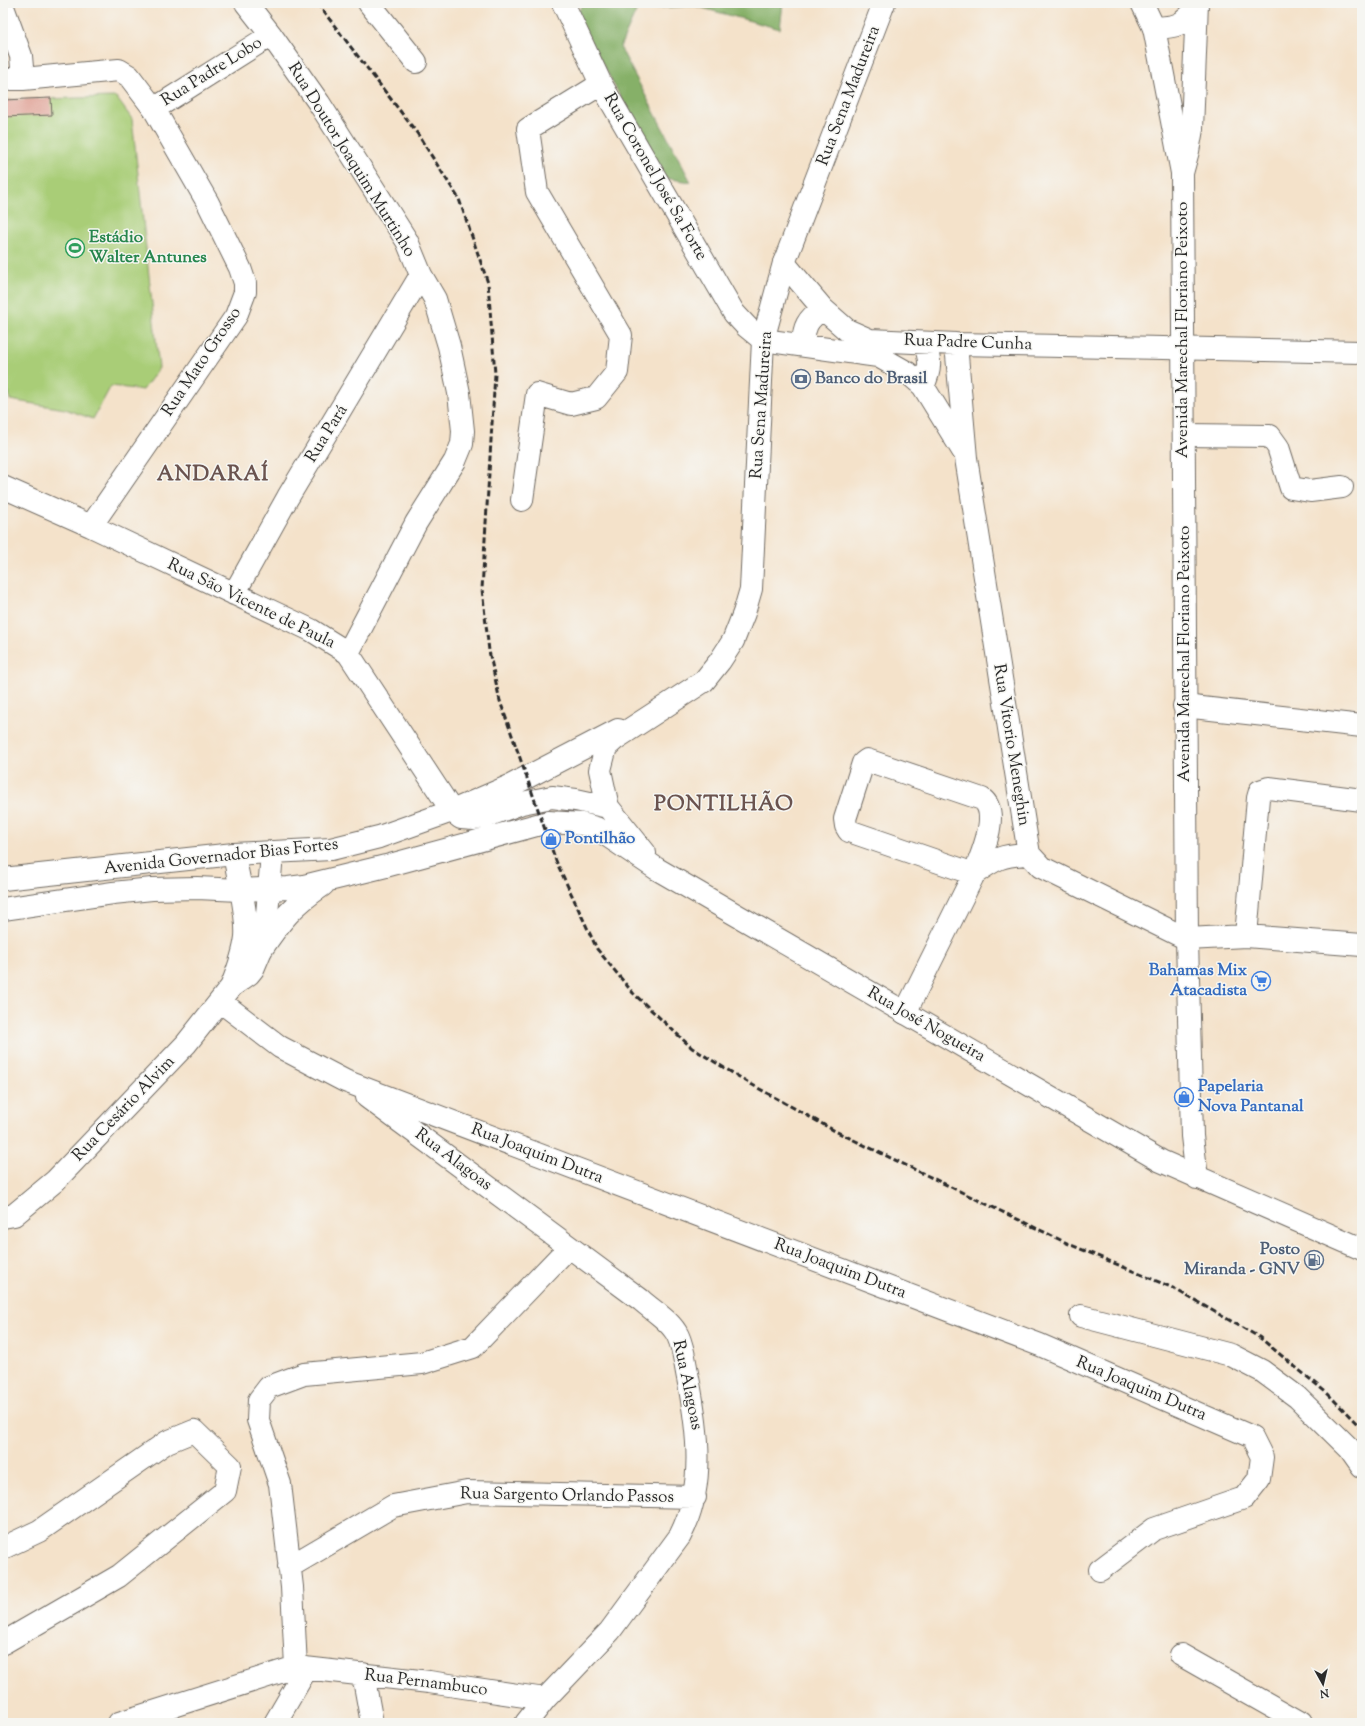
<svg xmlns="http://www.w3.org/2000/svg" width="1365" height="1726" viewBox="0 0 1365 1726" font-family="'Sorts Mill Goudy',serif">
	<rect width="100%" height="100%" fill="#f6f6f2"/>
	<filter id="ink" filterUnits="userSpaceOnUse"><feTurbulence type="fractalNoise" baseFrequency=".025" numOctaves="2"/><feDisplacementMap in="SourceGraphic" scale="8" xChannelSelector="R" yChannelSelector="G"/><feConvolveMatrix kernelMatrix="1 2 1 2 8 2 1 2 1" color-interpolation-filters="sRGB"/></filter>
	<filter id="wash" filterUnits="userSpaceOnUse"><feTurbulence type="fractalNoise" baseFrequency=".012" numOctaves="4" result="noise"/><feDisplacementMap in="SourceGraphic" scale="16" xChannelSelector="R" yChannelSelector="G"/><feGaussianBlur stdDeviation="0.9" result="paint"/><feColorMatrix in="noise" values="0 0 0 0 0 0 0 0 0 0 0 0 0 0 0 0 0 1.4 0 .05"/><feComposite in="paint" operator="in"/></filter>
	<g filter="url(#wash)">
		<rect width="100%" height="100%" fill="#f4e2ca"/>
		<path fill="#a9cd77" stroke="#6a7c51" d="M116,97L132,119L159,368L143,390L111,386L93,419L65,409L10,400L9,392L3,393V100Z"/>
		<path fill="#86b068" stroke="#586e4a" d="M584,3H783L780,29L695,6L637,9L620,47L691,182L664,178L576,14Z"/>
		<g id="blocks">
			<path fill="#df9d91" d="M51,98L52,115L3,117V100Z"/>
		</g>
	</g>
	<g filter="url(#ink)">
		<use href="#blocks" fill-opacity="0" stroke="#716b63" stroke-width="1"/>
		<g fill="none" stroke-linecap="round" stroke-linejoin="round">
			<g stroke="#716b63" stroke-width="24">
				<path id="minor" d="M246,3L271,35L319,103L407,241L421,275L435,299L449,346L459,393L463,431L462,444L455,461L416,523L348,653
					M369,3L416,62
					M563,3L601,84L734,313L747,327L763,340L878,356L908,373L923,386L963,451
					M3,7L21,56L23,79
					M1154,28C1177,27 1181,26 1197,8
					M3,79H23L119,70L129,76L154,109L208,203L240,268L245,283V292L236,316L91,526
					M154,109L271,35
					M1182,173L1188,151L1192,129L1197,3
					M784,263L823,309L847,330L870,340L956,344L1362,352
					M956,344L966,458L1029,854L1041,867L1187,939L1246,936
					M804,346C802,328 808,318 823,309
					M923,386C931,370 931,359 924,343
					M1184,435L1270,436L1278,447L1291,488L1310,491L1342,487
					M3,487L91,526L311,630L348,653L452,811
					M522,500L537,394L571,404L596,398L617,372L621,335L537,192L528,129L601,84
					M234,594L288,497L421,275
					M1184,706L1362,726
					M867,760L982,799C1001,813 981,856 974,874L849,831L846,826L845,819L863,763Z
					M1362,800L1269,788L1260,791L1258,798L1246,936L1362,945
					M232,985C238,970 244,954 246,937C248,914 238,878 234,854
					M221,1002L280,1047L345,1081L1040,1345L1252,1437L1262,1457L1259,1479L1244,1498L1154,1529L1100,1570
					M905,1013L974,874C996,858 1002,855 1029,854
					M367,1097L641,1300C653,1311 671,1321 678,1336C684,1349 685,1364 688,1378C698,1430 706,1486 680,1536L610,1631L545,1699L526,1723
					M3,1217L14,1215L55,1181L186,1044L232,986L249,974L253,969L261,950L266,927L272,853
					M1081,1316L1231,1355L1262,1371L1297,1397L1350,1449L1362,1466
					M3,1548L39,1531L167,1442L194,1431L230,1466L225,1491L119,1576L3,1643
					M289,1567L393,1506L467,1492L695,1497
					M1181,1655L1301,1723
					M296,1667L292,1587L280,1484L258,1420L259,1400L269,1387L304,1374L422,1363L473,1347L569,1247
					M363,1674L372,1723
					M119,1723L296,1667L429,1682L545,1699
					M275,1723L307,1668"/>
			</g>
			<g stroke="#716b63" stroke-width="24">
				<path id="major" d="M1142,3L1154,28L1182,173L1187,939L1192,1136L1197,1178
					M452,811L461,818L474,819L487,816L522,803L552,797L576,800L608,807
					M645,853L608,807L600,770L606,747L615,739L704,681L720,661L733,641L744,613L751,589L763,340L784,263L884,3
					M3,879L234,854L331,849L379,837L452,811L512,785L618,730
					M3,909L113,893L152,889L197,888L240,890L288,888L304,886L386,866L548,822L582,824L596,828L657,869L1161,1161L1362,1249
					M261,950C281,920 293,905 323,885"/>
			</g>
			<use href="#minor" stroke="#fff" stroke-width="22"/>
			<use href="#major" stroke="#fff" stroke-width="22"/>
			<path stroke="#2b2b2b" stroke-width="3" stroke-dasharray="6 3" stroke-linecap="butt" d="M317,3L417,133L459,199L488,283L495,374L482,589L489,651L500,701L556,861L597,949L633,993L692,1048L749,1083L835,1131L1071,1245L1171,1287L1259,1337L1328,1394L1362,1429"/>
		</g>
	</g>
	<defs>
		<g id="stadium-ring" transform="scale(1)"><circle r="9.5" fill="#f6f6f2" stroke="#2e9e5b" stroke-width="1.5"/><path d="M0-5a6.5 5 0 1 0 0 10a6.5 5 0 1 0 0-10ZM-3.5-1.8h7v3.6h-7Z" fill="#2e9e5b"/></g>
		<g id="bank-ring" transform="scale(1)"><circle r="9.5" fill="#f6f6f2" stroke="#5c6f8a" stroke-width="1.5"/><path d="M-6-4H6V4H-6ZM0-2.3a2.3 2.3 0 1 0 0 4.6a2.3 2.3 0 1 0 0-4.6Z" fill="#5c6f8a"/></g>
		<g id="shop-ring" transform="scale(1)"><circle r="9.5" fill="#f6f6f2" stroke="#3f7fe0" stroke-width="1.5"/><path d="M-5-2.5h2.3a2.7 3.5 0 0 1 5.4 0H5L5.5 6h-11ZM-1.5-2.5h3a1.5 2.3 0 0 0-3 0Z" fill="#3f7fe0"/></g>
		<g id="supermarket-ring" transform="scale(1)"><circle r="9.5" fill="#f6f6f2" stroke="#3f7fe0" stroke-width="1.5"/><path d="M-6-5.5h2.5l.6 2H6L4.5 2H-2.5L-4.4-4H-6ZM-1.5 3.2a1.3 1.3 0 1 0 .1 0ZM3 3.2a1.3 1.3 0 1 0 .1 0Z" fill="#3f7fe0"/></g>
		<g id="fuel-ring" transform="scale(1)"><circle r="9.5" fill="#f6f6f2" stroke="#5c6f8a" stroke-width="1.5"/><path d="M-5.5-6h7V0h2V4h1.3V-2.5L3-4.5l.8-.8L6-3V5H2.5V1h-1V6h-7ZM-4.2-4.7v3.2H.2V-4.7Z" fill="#5c6f8a"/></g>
	</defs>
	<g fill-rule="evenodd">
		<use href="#stadium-ring" x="75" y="248"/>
		<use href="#bank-ring" x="801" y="379"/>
		<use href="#shop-ring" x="551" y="839"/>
		<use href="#supermarket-ring" x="1261" y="981"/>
		<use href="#shop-ring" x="1184" y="1097"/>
		<use href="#fuel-ring" x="1314" y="1260"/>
	</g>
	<g text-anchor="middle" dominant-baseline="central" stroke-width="3" stroke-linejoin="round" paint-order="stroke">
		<g font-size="17" fill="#2b2b2b" stroke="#f6f6f2">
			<text transform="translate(212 72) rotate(-32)">Rua Padre Lobo</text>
			<text transform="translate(849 96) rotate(-69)">Rua Sena Madureira</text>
			<text transform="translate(351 160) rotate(58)">Rua Doutor Joaquim Murtinho</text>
			<text transform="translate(655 177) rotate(60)">Rua Coronel José Sa Forte</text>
			<text transform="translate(1183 330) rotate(-90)">Avenida Marechal Floriano Peixoto</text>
			<text transform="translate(968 343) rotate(2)">Rua Padre Cunha</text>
			<text transform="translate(202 362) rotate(-56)">Rua Mato Grosso</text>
			<text transform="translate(762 405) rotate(-86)">Rua Sena Madureira</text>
			<text transform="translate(327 434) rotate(-58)">Rua Pará</text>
			<text transform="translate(251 604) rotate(26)">Rua São Vicente de Paula</text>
			<text transform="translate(1185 654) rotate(-90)">Avenida Marechal Floriano Peixoto</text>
			<text transform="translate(1011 745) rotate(81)">Rua Vitorio Meneghin</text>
			<text transform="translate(221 857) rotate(-6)">Avenida Governador Bias Fortes</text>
			<text transform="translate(926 1025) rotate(30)">Rua José Nogueira</text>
			<text transform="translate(124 1109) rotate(-46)">Rua Cesário Alvim</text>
			<text transform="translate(537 1154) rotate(21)">Rua Joaquim Dutra</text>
			<text transform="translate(453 1160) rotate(37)">Rua Alagoas</text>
			<text transform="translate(840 1269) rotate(21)">Rua Joaquim Dutra</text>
			<text transform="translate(687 1385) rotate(78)">Rua Alagoas</text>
			<text transform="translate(1141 1389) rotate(23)">Rua Joaquim Dutra</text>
			<text transform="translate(567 1496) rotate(1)">Rua Sargento Orlando Passos</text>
			<text transform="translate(426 1683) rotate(7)">Rua Pernambuco</text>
		</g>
		<g font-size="17" font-weight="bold" fill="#27864d" stroke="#f6f6f2" text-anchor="start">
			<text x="89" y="238">Estádio<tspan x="89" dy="20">Walter Antunes</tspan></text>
		</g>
		<g font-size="17" font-weight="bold" fill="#4e5e75" stroke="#f6f6f2" text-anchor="start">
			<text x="815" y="379">Banco do Brasil</text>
			<text x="1300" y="1250" text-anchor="end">Posto<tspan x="1300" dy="20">Miranda - GNV</tspan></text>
		</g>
		<g font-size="17" font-weight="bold" fill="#366cbe" stroke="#f6f6f2" text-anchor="start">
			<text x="565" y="839">Pontilhão</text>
			<text x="1247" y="971" text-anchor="end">Bahamas Mix<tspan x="1247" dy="20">Atacadista</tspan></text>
			<text x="1198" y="1087">Papelaria<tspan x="1198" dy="20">Nova Pantanal</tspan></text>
		</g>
		<g font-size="21" font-weight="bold" letter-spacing="1" fill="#6a534f" stroke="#f6f6f2">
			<text x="213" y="475">ANDARAÍ</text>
			<text x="724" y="805">PONTILHÃO</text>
		</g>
	</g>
	<rect width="1365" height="1726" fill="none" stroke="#f6f6f2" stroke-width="16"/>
	<g transform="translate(1323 1684) rotate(172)" stroke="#f6f6f2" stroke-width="3" paint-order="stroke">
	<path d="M0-3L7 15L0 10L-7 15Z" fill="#2b2b2b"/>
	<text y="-6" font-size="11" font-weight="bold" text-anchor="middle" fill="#2b2b2b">N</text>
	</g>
</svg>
